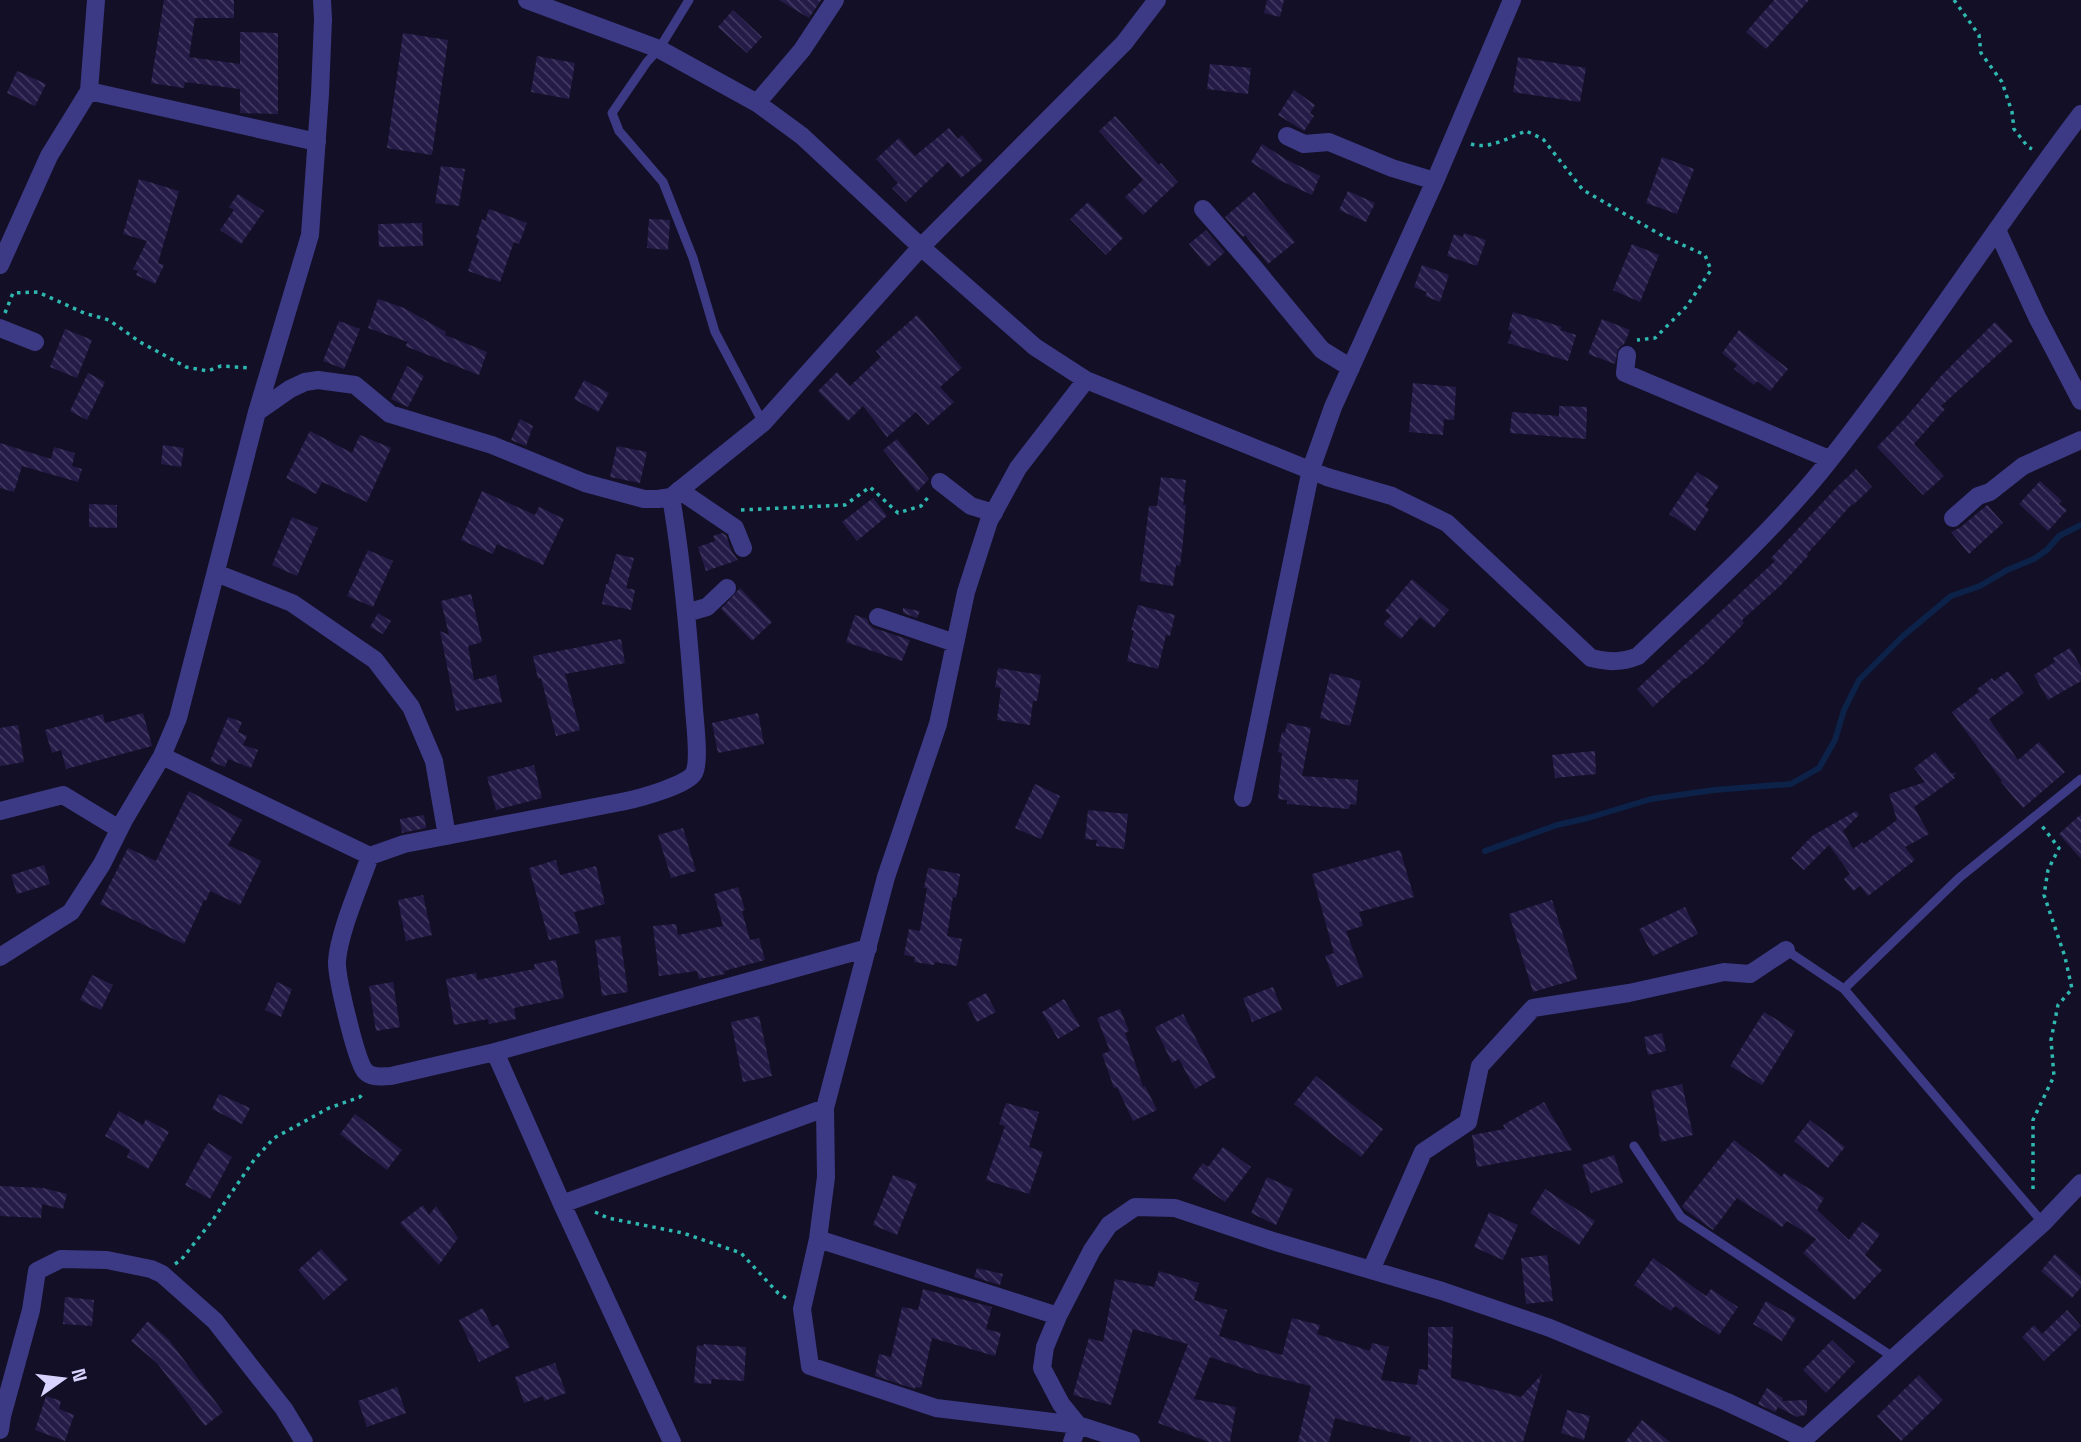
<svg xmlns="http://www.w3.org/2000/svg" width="2081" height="1442" viewBox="0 0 2081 1442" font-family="'Space Grotesk',sans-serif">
	<defs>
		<pattern id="building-back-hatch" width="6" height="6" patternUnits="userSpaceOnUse" patternTransform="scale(1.75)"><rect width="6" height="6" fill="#241b47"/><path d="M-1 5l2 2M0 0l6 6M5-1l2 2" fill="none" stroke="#433b63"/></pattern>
	</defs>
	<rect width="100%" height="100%" fill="#130f26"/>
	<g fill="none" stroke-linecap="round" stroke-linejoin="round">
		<path stroke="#0c2248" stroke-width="6" d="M1485,851L1557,825L1588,818L1651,799L1714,790L1791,784L1819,768L1835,740L1844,710L1859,680L1903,636L1951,596L1980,586L2007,570L2034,559L2047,550L2059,536L2081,525"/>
	</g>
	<path fill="url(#building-back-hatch)" d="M164,0H234V18H195L189,57L240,64V32L278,33V114L240,113V89L185,82L184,88L151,83Z
		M779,0H821L809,18Z
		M1267,0H1284L1280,17L1264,13Z
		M1774,0H1809L1766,49L1746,32Z
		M733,10L762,37L747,53L718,27Z
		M403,33L448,40L432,155L387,148Z
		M537,56L575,63L569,99L531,92Z
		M1518,57L1586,68L1580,102L1513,92Z
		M1210,64L1251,68L1248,94L1207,89Z
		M17,71L46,84L35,106L7,93Z
		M1294,90L1315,105L1310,113L1314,116L1304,131L1278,115Z
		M1115,116L1159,165L1161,163L1178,182L1143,215L1125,197L1143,180L1099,131Z
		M949,128L958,139L962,135L983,160L961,178L948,162L906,202L892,188L898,183L876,159L899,138L915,156Z
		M1262,144L1287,160L1320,176L1312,195L1277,179L1251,162Z
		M1662,157L1694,169L1677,214L1646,203Z
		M441,166L465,169L459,206L435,203Z
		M139,179L179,191L158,263L164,265L155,284L136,275L138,271L133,269L147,241L123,234Z
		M1348,191L1375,203L1366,222L1339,210Z
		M1254,192L1295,242L1268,264L1245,235L1243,237L1225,217Z
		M238,194L264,211L241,244L220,230L234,210L229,207Z
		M1088,202L1123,238L1106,255L1070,219Z
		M489,209L527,223L519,244L514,242L500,282L468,271L479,239L476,238L482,219L485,221Z
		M649,219L670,220L668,250L647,248Z
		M422,223L423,246L379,247L378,224Z
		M1206,230L1225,252L1208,267L1189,244Z
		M1464,233L1486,240L1477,266L1447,256L1454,234L1463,237Z
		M1632,244L1659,255L1640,302L1613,290Z
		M1422,265L1449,275L1440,302L1425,296L1427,292L1414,287Z
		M378,299L404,308L446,332L445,335L487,352L479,375L405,346L408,342L368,328Z
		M1513,312L1562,327L1560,330L1576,335L1568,361L1508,343L1512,331L1508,330Z
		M917,315L962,368L940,387L954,402L928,425L916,412L887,437L863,406L848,421L818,391L837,372L850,386L881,357L876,351Z
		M1602,319L1630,330L1624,344L1618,349L1615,364L1588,354Z
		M339,321L360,329L344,369L323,361Z
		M1995,322L2013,341L1941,406L1945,409L1914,444L1944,476L1923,495L1877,447L1906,417L1940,377Z
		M65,329L92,340L77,378L50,367Z
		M1739,330L1788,369L1770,391L1757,381L1754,385L1734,369L1737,365L1722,353Z
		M407,366L424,376L408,407L391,399Z
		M88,373L105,382L87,420L70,411Z
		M584,380L609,393L598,412L574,399Z
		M1413,383L1456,387L1454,420L1444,419L1443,435L1409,432Z
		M1559,406L1587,407L1586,439L1510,433L1512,412L1559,416Z
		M520,419L533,426L526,446L511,440Z
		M310,431L352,453L360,435L391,448L367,502L322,482L316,494L286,478Z
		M897,439L929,479L917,492L883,450Z
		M0,443L51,459L54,447L75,453L72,466L82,469L78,482L22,466L14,492L0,488Z
		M163,445L184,448L181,467L161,464Z
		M617,446L647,452L640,483L610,477Z
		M1856,469L1872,487L1853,505L1852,504L1807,554L1808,556L1780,586L1742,620L1744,623L1705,663L1686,679L1685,678L1653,707L1637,689L1775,561L1771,558L1837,487Z
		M1697,472L1719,486L1705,506L1709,509L1695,531L1669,514Z
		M1161,477L1186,480L1183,505H1186L1183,541L1180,566L1176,565L1173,586L1140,581L1149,506H1157Z
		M2040,481L2062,501L2059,504L2067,510L2048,531L2019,504Z
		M482,491L535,515L539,507L564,519L543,565L497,544L493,554L461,540Z
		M873,498L887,516L857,541L842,522Z
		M89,504L117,505V528L89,527Z
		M1987,505L2003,523L1969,554L1951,532L1961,527Z
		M292,517L318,528L297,576L272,565Z
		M722,533L726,535L732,552L738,560L706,571L698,547L715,541L713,536Z
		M368,550L393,561L373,607L347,596Z
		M616,554L634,558L626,588L635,590L631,610L602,604L606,584H608Z
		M1412,579L1449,610L1434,628L1420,617L1401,639L1383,624L1391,616L1385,611Z
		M740,588L772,622L752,641L721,609Z
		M471,594L482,642L468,646L474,680L496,675L502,702L456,711L440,631L449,635L441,601Z
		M1138,605L1175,615L1170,636L1166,635L1158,669L1127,661L1134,631L1131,630Z
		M903,608L920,611L917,618L903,613Z
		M378,613L391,621L383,634L370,627Z
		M855,615L867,619L869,624L874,628L910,640L902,661L846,642Z
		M621,639L625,663L565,674L580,730L556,736L541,678L538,679L533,656Z
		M2070,648L2081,667V681L2048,700L2034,675L2055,662L2053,658Z
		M998,668L1041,675L1037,701H1033L1030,725L997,720L1001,688L995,687Z
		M2008,671L2024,693L1989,719L2018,760L2039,742L2065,772L2023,808L2001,782L2002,781L1952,712L1979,692L1977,689L1992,678L1994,681Z
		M1330,673L1361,681L1350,726L1320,718Z
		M143,713L152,746L66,769L61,750L52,753L45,730L103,714L105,723Z
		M758,713L764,744L718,753L712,723Z
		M228,717L242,722L238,732L247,736L243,745L258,750L251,768L228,759L225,767L210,761Z
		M1287,723L1311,728L1302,776L1358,780L1356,805L1350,804L1349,809L1287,804V800L1278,799L1282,753L1278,752L1282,732L1285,733Z
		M18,725L24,762L0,766V728Z
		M1595,751L1596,774L1555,778L1552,755Z
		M1935,752L1951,773H1957L1953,776L1955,778L1914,807L1929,834L1905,847L1915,860L1868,896L1860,886L1853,891L1844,879L1850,874L1829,845L1804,870L1791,858L1812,836L1856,811L1859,815L1843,831L1853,849L1862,842L1864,844L1897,820L1889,794L1925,782L1914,768Z
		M534,765L542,798L496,810L487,777Z
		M1035,784L1060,796L1041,839L1015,828Z
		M189,791L242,820L228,845L261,861L240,905L210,891L206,901L204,900L184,944L100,904L128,848L156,861Z
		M1088,810L1128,814L1124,849L1096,846L1097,840L1085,839Z
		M2081,814V859L2059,834Z
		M424,815L426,828L402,833L400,819Z
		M683,828L696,871L671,878L658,835Z
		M1400,850L1414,897L1359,912L1363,926L1346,931L1363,977L1337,987L1325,956L1334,953L1312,874Z
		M556,860L560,875L596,866L605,904L574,912L580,933L549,940L529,868Z
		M44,865L50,884L17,894L11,875Z
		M928,868L960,874L956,898L953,897L947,936L962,939L957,966L935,962L934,965L914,962L915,957L904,955L909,929L920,931L927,888H924Z
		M738,887L745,910L742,911L750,940L759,938L765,960L724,971L725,974L699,979L697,971L659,976L653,926L676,924L678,935L723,926L714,894Z
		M423,895L432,935L406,941L398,900Z
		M1552,900L1577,979L1533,992L1509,914Z
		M1685,907L1698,934L1653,956L1639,929Z
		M620,936L628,992L602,996L595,940Z
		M556,960L564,998L514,1008L516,1019L489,1024L488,1019L454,1025L446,979L476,973L477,980L535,969L534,964Z
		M92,975L113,985L101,1010L80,1000Z
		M277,982L292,989L281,1017L265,1010Z
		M393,982L400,1027L376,1031L369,986Z
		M1273,987L1282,1010L1252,1022L1243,998Z
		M986,993L996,1012L977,1022L967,1003Z
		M1064,999L1080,1026L1058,1039L1042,1012Z
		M1120,1009L1129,1031L1125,1033L1143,1087L1145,1086L1157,1110L1133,1121L1117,1087L1114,1088L1102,1054L1110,1051L1097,1018Z
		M1764,1012L1795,1031L1762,1085L1730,1066Z
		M1183,1014L1216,1077L1195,1089L1179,1059L1172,1063L1155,1027Z
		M759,1016L772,1076L743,1082L731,1022Z
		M1662,1033L1666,1051L1648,1055L1644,1037Z
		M1316,1076L1383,1129L1361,1157L1294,1104Z
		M1682,1084L1693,1135L1661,1142L1651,1091Z
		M219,1094L250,1108L242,1124L212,1109Z
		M1544,1102L1572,1150L1477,1167L1472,1135L1505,1129L1503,1125Z
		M1006,1103L1039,1112L1029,1147L1043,1152L1029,1194L986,1180L1005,1126L999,1124Z
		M119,1111L143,1125L146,1119L169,1132L148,1169L127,1157L130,1150L105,1136Z
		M355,1114L402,1150L387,1170L340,1134Z
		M1810,1120L1845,1147L1828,1168L1794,1141Z
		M1734,1140L1782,1177L1784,1173L1824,1198L1817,1210L1849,1240L1862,1222L1880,1234L1865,1255L1882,1270L1854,1300L1803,1253L1816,1239L1787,1221L1782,1227L1737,1198L1713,1230L1683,1208L1682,1206Z
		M208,1143L232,1157L210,1199L185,1185Z
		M1223,1147L1251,1167L1225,1202L1192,1178L1203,1163L1208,1167Z
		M1614,1155L1623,1183L1591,1193L1582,1165Z
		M893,1175L917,1184L897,1235L873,1225Z
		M1267,1177L1293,1189L1276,1225L1251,1213Z
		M0,1186L43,1188L67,1194L63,1209L42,1204L41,1218L0,1216Z
		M1545,1189L1595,1221L1579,1245L1530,1213Z
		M423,1205L429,1215L436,1206L458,1238L439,1265L400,1223Z
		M1489,1212L1518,1225L1503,1260L1474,1247Z
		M321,1249L348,1279L324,1300L298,1270Z
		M2055,1254L2081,1277V1287L2072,1298L2041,1271Z
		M1547,1255L1553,1301L1526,1304L1521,1258Z
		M1653,1258L1706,1296L1711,1289L1738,1307L1719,1335L1675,1306L1671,1311L1634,1285Z
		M977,1268L1003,1274L1000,1285L974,1277Z
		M1159,1271L1199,1283L1194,1300L1227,1310L1219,1336L1282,1355L1292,1318L1320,1325L1317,1334L1370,1351L1372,1343L1389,1347L1381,1380L1417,1385L1419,1369L1428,1370V1327H1453L1451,1378L1521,1397L1542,1374L1523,1442H1410L1411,1437L1335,1418L1329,1442H1298L1311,1386L1260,1374L1210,1357L1194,1399L1236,1407L1230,1442H1209L1158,1423L1188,1344L1133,1329L1111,1405L1073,1395L1089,1338L1103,1342L1115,1279L1154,1287Z
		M923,1289L992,1307L986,1329L1001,1333L995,1356L932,1338L921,1388L915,1387V1389L875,1376L879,1354L891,1357L902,1307L918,1310Z
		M65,1297L94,1300L92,1326L63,1324Z
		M1766,1301L1796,1318L1782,1341L1753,1324Z
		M483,1308L492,1327L498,1324L510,1347L479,1362L459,1320Z
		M2067,1310L2081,1326L2044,1361L2022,1337L2034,1325L2042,1334Z
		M148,1321L169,1340L223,1412L205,1426L157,1363L131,1341Z
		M1832,1340L1855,1362L1826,1393L1803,1370Z
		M704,1344L746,1347L744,1381L712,1379L711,1384L694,1383L697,1345L703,1346Z
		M555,1363L566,1393L544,1401L543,1396L524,1403L515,1377Z
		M1919,1375L1943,1400L1901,1441L1877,1416Z
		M397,1387L406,1413L367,1427L358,1401Z
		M1767,1388L1783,1398L1782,1401L1807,1400V1411L1805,1415L1797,1417L1778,1407L1775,1412L1758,1404Z
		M46,1396L61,1401L59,1409L74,1415L65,1441L35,1430Z
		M1567,1410L1590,1416L1584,1440L1561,1433Z
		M1642,1420L1670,1442H1625Z"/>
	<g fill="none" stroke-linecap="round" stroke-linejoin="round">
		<path stroke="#2fb8b0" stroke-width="3.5" stroke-dasharray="3.5 5" stroke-linecap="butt" d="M1954,0L1979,35L1981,53L2002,82L2012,112L2014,129L2028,147L2032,149
			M1471,144C1489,150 1510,137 1526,131L1543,139L1583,190L1663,236L1705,255L1711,270L1687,306L1655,338L1637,340
			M5,313L13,293L38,292L84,313L109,320L140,342L186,367L208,371L221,366L251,368
			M741,510L845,505L870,487L898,513L921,506L930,495
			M2033,1189V1120L2054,1076L2051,1040L2058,1005L2072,989L2065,957L2044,895L2048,870L2059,848L2042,826
			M595,1212L608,1218L683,1233L741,1253L778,1293L786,1298
			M175,1264L181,1260L212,1221L254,1160L274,1138L329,1108L360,1097L363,1093"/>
		<path stroke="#3d3a85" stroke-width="9" d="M689,0L659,49L647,62L612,113L619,131L663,182L693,258L715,332L763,423
			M1786,950L1844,989L2043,1223
			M1844,989L1959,878L2081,779
			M1634,1146L1681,1217L1893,1357"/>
		<path stroke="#3d3a85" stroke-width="18" d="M527,0L659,49L757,103L802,136L921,247L1035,347L1086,380L1327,477L1392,496L1447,523L1591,658C1609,662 1621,663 1638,656C1701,596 1766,538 1821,471C1913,356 1992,231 2081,114
			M89,91L317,142
			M757,103L802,50L835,0
			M1287,136L1304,144L1329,142L1392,168L1435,181
			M1203,209L1251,264L1322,350L1351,368
			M1997,230L2037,317L2081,401
			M0,265L49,156L89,91L96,0
			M0,328L35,342
			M1627,355L1625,373L1829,459
			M1086,380L1018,468L989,521L966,592L938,724L886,877L825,1108L826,1177L818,1239L802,1309L810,1366L936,1408L1078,1425L1131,1442
			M257,412L290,389L305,382L318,380L355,385L390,414L492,445L585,483L644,499H658L671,497L763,423L921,247L1124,43L1157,0
			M940,482L971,506L994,513
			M679,490L735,528L743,548
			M1953,518L1978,496L1990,492L2023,466L2081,440
			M216,573L292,603L375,660L411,707L434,761L447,836
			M686,613L707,607L727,588
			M878,617L955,643
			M162,756L370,856L404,844L626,801C640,798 688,785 694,773C700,762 695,723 694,709C689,638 683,567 671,497
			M1243,798L1311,469L1333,407L1435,181L1512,0
			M0,811L63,795L119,829
			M370,856C360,885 339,932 337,961C336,976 356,1060 365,1071C372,1079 383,1076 391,1076L495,1052L868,948
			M0,957L71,912L102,864L124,820L162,756L178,718L257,412L310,235L320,94L323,19L322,0
			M495,1052L562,1204L672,1442
			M562,1204L825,1108
			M818,1239L1058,1316
			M1371,1270L1423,1152L1468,1122L1480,1066L1533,1008L1629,993L1724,972L1750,974L1786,950
			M1078,1425L1061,1404L1042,1368L1045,1347L1058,1316L1092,1250L1109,1225L1135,1207L1175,1208L1276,1242L1442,1291L1550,1328L1727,1402L1805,1439
			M0,1430L2,1416L31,1310L37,1271L61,1259L107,1260L151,1269L162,1274L215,1321L284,1409L304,1442
			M1072,1442L1078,1425
			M1801,1442L2043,1223L2081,1183"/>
	</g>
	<g transform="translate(63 1379) rotate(76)" stroke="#130f26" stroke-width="5" paint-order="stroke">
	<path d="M0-5L12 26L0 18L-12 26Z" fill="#d9d4ff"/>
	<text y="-10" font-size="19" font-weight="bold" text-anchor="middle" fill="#d9d4ff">N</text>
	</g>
</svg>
